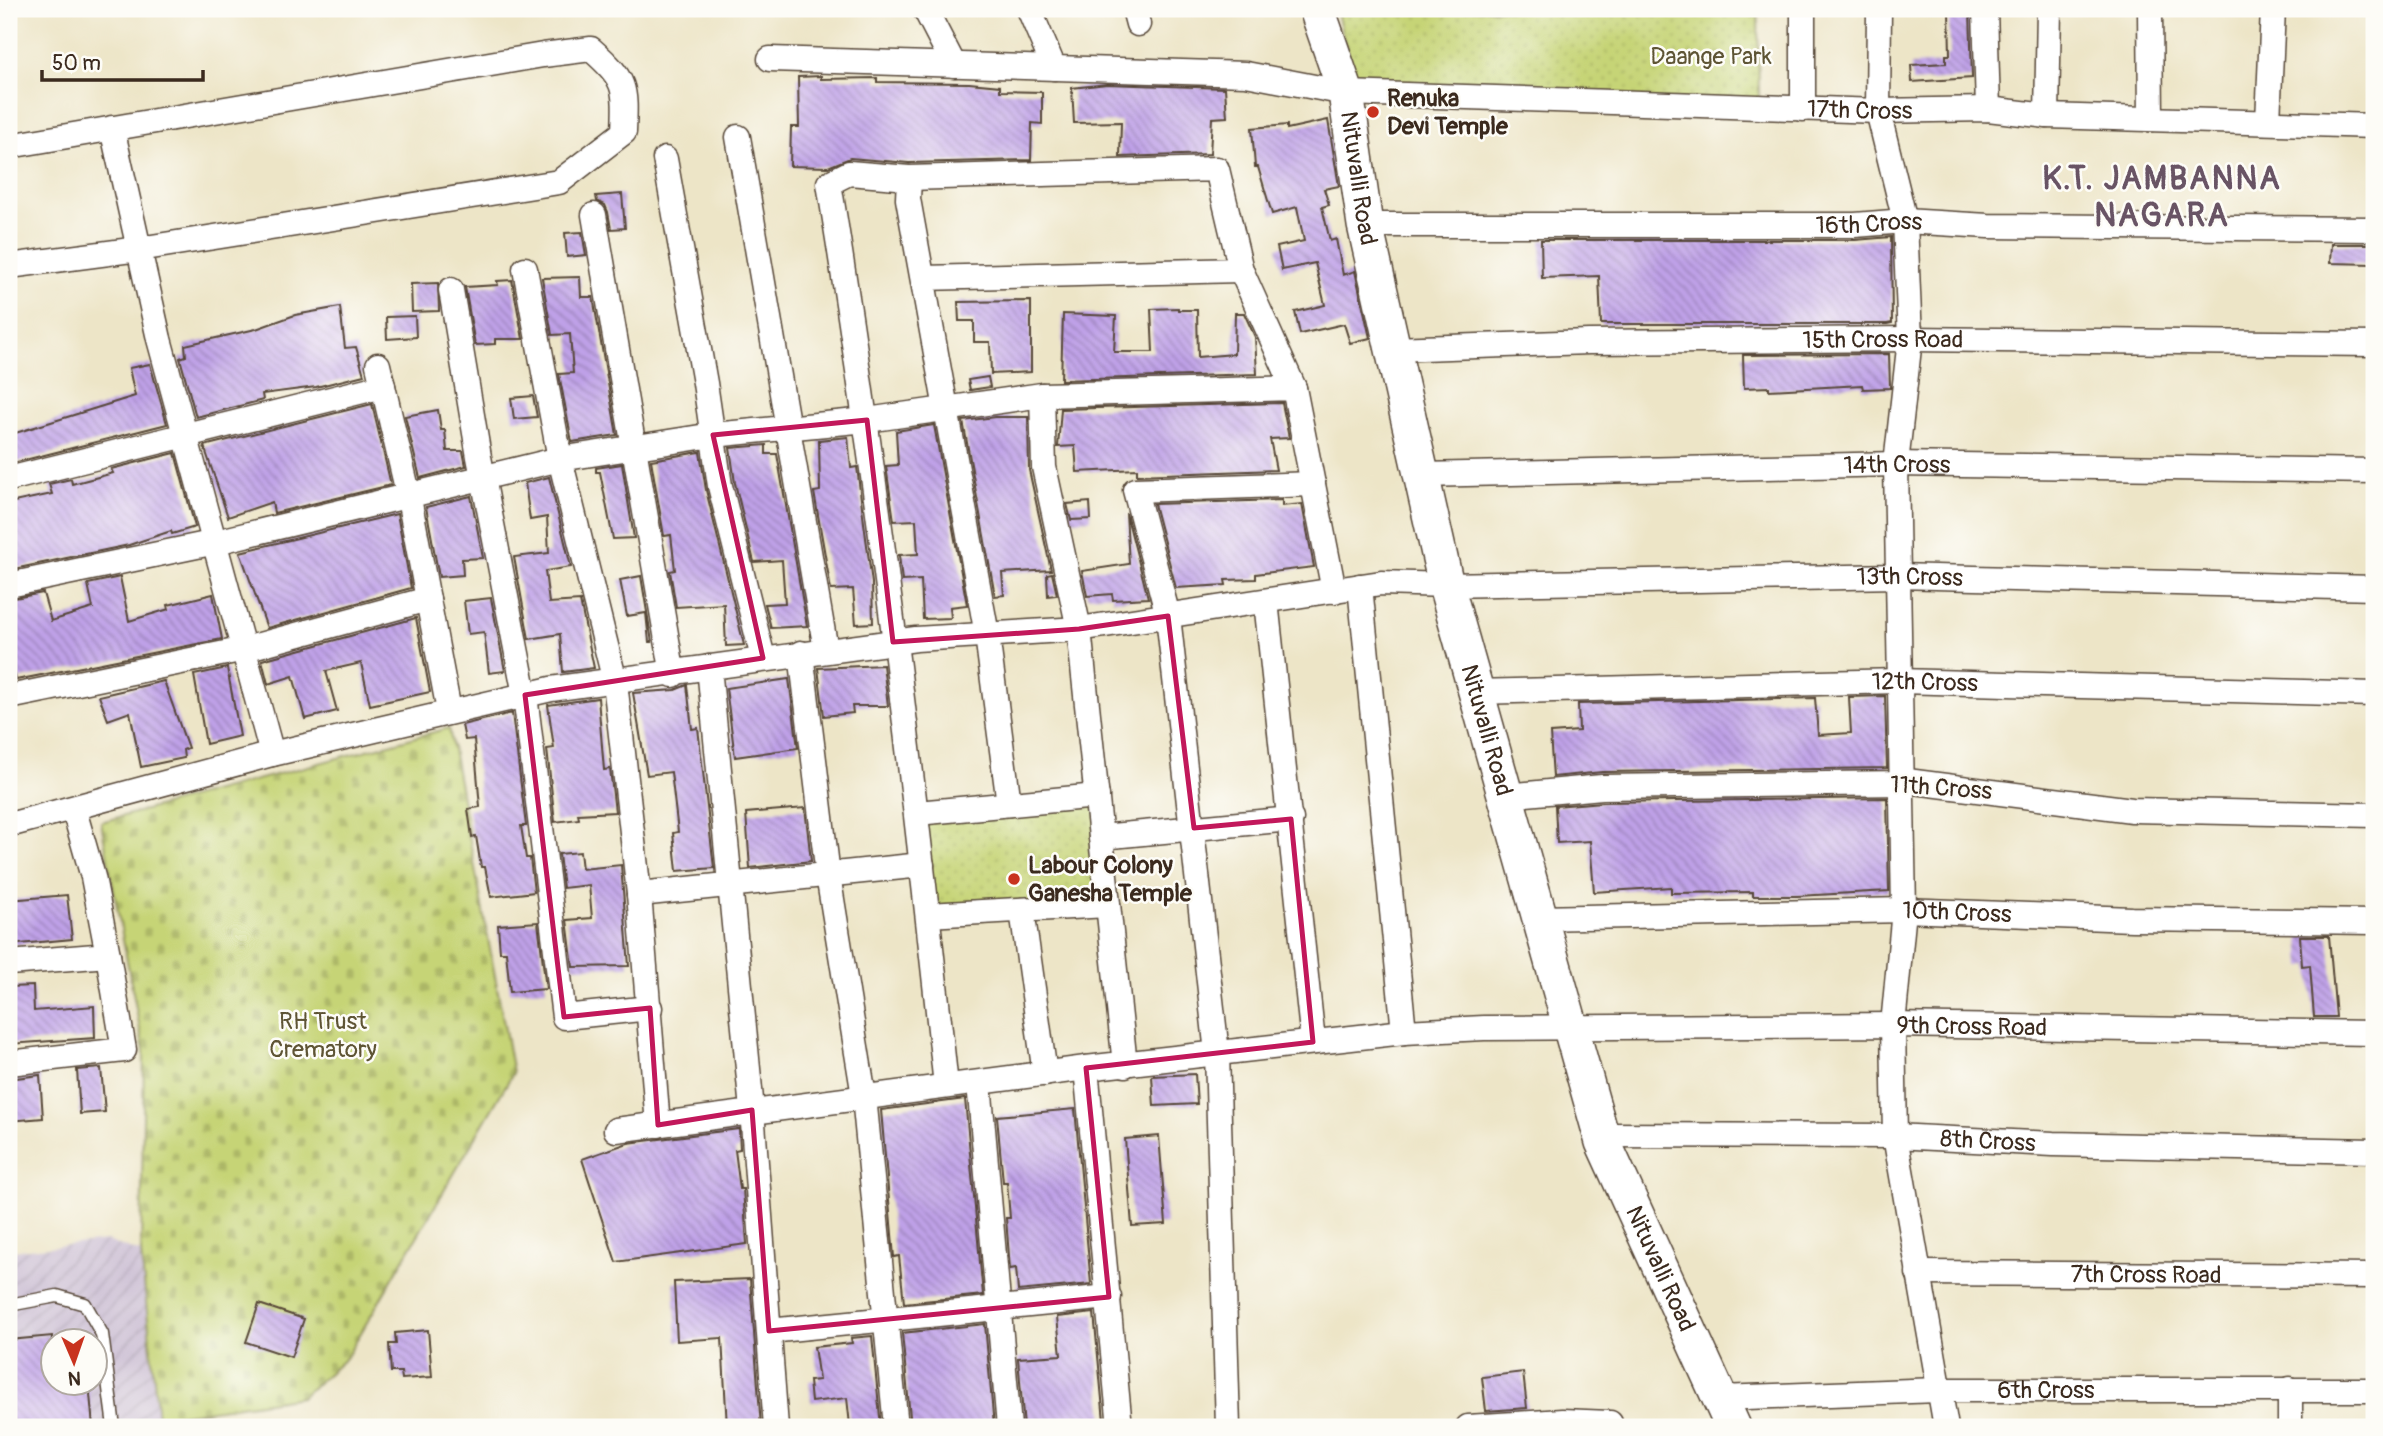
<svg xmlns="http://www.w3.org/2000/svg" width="2383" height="1436" viewBox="0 0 2383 1436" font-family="Pangolin,sans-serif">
	<defs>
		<pattern id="industrial-furrows" width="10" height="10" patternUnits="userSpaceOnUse" patternTransform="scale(1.75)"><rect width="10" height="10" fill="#ccbfd4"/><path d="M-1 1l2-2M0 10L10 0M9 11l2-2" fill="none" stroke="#b0a4b6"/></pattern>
		<pattern id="cemetery-stones" width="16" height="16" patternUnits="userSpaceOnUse" patternTransform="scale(1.75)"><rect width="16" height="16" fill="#c6d476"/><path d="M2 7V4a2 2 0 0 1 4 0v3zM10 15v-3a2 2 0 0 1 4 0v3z" fill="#abb666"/></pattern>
		<pattern id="park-dots" width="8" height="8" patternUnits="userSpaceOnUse" patternTransform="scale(1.75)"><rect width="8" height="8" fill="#c6d476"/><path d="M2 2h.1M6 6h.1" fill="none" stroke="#abb666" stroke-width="1.8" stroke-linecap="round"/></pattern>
		<pattern id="building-back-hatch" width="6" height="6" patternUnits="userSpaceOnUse" patternTransform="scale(1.75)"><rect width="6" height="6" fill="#bfa1e8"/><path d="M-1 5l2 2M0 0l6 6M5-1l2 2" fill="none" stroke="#9c83bb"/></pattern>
	</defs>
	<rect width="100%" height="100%" fill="#fdfcf7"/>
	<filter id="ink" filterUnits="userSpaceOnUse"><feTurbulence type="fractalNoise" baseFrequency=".0143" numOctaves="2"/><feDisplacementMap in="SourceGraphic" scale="14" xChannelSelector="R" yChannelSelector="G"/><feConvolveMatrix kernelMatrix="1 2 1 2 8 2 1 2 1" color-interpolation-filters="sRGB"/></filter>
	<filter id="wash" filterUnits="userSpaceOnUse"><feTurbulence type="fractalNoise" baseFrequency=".00686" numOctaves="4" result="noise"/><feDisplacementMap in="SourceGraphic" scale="28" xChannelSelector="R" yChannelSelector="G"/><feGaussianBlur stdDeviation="1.57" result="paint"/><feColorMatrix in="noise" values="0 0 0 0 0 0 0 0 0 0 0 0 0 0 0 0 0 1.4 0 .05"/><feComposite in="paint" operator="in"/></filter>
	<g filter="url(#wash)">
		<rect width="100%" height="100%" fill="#ede5c7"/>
		<path fill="url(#industrial-furrows)" fill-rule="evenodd" d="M107,1241L141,1253L158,1427H9V1251ZM52,1342H94V1384H52Z"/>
		<path fill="url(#cemetery-stones)" stroke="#807f4a" stroke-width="2" d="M449,728L513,1073L346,1358L301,1397L158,1418L141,1253L144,1051L101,822Z"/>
		<path fill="url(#park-dots)" stroke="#807f4a" stroke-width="2" d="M1336,9H1758L1759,106L1355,84Z
			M1097,796L1108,905L928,915L917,813Z"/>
		<g id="blocks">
			<path fill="url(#building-back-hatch)" d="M1970,10L1972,78L1912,82L1911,65L1946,63V55H1950L1949,11Z
				M821,76V79L877,78V82L969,83L1000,86V91L1042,92V124L1032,123L1031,160L909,163L850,158L828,167L790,166L791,127H799L798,77Z
				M1107,84L1225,88L1227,117L1212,118L1210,154L1120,157L1121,122L1074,123L1072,88Z
				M1328,120L1339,186L1324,189L1329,205L1322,207L1330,241L1336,239L1343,275L1355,271L1370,338L1350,343L1344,324L1300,334L1295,312L1325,305L1315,263L1282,270L1277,247L1304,241L1297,207L1272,214L1258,167H1255L1252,128L1287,125V129Z
				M622,194L625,228L611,229L608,212L605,205L597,201L596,196Z
				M582,232L586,255L567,257L565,233Z
				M1891,237L1892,323L1887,324H1601L1599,276L1542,278L1541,240H1855Z
				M2331,244H2374V264L2330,263Z
				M580,277L581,297H593L617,435L572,442L559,374L573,373L570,334L552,335L542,278Z
				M512,280L523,339H495V344L475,345L465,287L498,285L497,281Z
				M438,283L439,311L412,312L411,284Z
				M1031,301V372L991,374L990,342H974V321H959L958,302Z
				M340,307L345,348L356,347L364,375L316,387L262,394L263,400L196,417L180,358L186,356L185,345L256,329L295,315Z
				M1178,308V310H1197L1198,357L1234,354L1235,313H1244L1255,337L1257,374L1061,380L1063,314L1116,316L1114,352H1153L1151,309Z
				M415,316L416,337L387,339L386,317Z
				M1889,354L1890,388L1863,389L1862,385L1769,390V387L1744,388L1743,355Z
				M150,364L167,424L9,464V435L135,396L129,368Z
				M988,377L990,387L970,390L968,380Z
				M533,396L537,417L514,419L511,398Z
				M1282,403L1289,438L1270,439L1276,470L1137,475V469L1077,472L1075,446L1058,447L1061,409Z
				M372,404L391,485L274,513L272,502L228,517L204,446Z
				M438,410L441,430H445L447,451H463L466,466L420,478L405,416Z
				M995,417H1028L1029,470L1051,570L1002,573L1004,595L995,596L963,421Z
				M934,425L967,605L950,607L951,618L923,619L921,580L902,581L899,555L918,554L916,520L894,521L886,466L898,465L896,431Z
				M848,437L851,468L857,467L864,523L872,583L873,623L856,624L853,589L831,590L814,492L820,491L819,440Z
				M766,445V454H777L807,626L771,628L765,604L785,603L782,560L754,562L735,483L730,448Z
				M700,452L706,490L744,645L726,646L724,604L676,607L670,571L675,570L671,535L664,536L651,460Z
				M175,453L195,527L172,534L171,531L129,545L9,570V503L52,494L49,484L71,479L72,484L113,473L111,469Z
				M622,464L634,538L613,539L600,472H596V468Z
				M549,477L571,567L545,571L549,603L580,601L594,668L563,672L560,634L529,639L514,557L549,553L547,517L530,520L525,483Z
				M471,496L483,558L462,559L463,575L439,577L426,507Z
				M1282,500V506L1302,504L1314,567L1256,574V579L1225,580L1226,585L1176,588L1154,504Z
				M1090,502L1091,519L1071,520L1067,504Z
				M1126,513L1148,598L1113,600L1112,594L1087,596L1082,571L1129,564Z
				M397,514L411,588L267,628L240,552Z
				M1052,573L1057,595L1048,596L1047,574Z
				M641,576L652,642H649L646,613L627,616L620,580Z
				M120,577L129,621L169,609L168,605L213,594L222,639L16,680L9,640V599L43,593L51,621L93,608L88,584Z
				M491,598L505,671L489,673L484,632L468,634L464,601Z
				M416,618L430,692L370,705L361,663L326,671L337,711L305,719L293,676L268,684L262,660Z
				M883,665L888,706H852L853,713L824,716L818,668Z
				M227,668L240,736L206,744L194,675Z
				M789,679L798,748L735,757L726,688Z
				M164,681L188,748L183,750L184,758L141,767L130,712L108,720L99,696Z
				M687,685L692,729L698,728L714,868L677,871L673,833L678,832L671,772L647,775L633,693L675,690Z
				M1885,696L1887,768L1602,772L1553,777L1550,733L1579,731L1578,704L1815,698L1818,735L1851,733L1849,697Z
				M598,698L604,770L610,769L615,812L578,814L579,819L555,822L547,749L554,748L548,705Z
				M512,713L526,826H521L526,858H530L534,892L491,897L485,867H481L476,836L472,837L468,809L480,807L474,739L465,740L462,725Z
				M1887,798L1889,891L1797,896H1753V892L1671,893V887L1594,892L1590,841L1557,843L1555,806L1603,802Z
				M805,808L811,861L750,868L746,813Z
				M580,852L582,869L621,865L629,966L573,967L567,920L592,918L589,885L563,888L559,854Z
				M67,895L72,939L9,945V900Z
				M538,922L546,989L510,992L506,952H500L498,925Z
				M2300,936H2329L2336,1017H2314L2310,965L2302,966Z
				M33,986L34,1011L94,1006L95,1038L9,1044V987Z
				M101,1068L105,1112L80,1114L77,1070Z
				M1195,1074L1197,1104L1154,1106L1152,1076Z
				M40,1075L43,1118L9,1121V1079Z
				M965,1099L983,1295L904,1303L899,1256L894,1257L881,1110Z
				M1075,1109L1091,1284L1018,1291L1016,1268L1010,1269L1006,1218H1010L1007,1182H1003L997,1116Z
				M739,1129L740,1149L735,1150L740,1189H743L747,1244L616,1262L582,1159L628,1143Z
				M1159,1136L1166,1224L1132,1226L1125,1139Z
				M750,1279L761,1427H727L722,1338L677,1341L674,1282Z
				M259,1304L304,1319L291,1357L246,1342Z
				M1094,1313L1104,1421L1060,1427H1024L1018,1358L1061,1355L1057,1317Z
				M985,1324L994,1427H911L902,1333Z
				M428,1330L432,1377L402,1379L401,1372H391L389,1344H396L395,1333Z
				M52,1336V1383H89L93,1427H10L9,1340Z
				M872,1336L881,1427H860V1424L850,1425L847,1398L811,1402L809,1381L819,1380L814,1347L852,1343L851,1338Z
				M1523,1372L1527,1408L1486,1411L1482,1377Z"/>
		</g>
	</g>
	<g filter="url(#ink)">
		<use href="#blocks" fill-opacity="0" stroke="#564637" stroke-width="2"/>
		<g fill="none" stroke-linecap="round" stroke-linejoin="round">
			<g stroke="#564637" stroke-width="15">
				<path id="lane" d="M9,1305L57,1296L85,1304L102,1334L114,1427"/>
			</g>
			<g stroke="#564637" stroke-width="27">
				<g id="street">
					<path d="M925,9L954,65"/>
					<path d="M1029,9L1054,68"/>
					<path d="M1134,9L1138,24"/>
					<path d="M1879,9L1878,111L1905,221L1910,339L1896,464L1904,910L1893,1025L1895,1136L1946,1427"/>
					<path d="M1985,9L1988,109"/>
					<path d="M2150,9L2151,119"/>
					<path id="s1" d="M770,59L1246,74L1346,93L1878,111L1988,109L2047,116L2374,126"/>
					<path d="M1803,109V9"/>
					<path d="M2047,116L2049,9"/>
					<path d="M2268,121L2273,9"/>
					<path d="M738,137L826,650"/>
					<path d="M9,146L543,55L591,49C626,80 626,86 624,132L559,182L139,249L112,128"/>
					<path d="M665,159L705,383L720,486L763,658"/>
					<path d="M909,178L908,199L987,635L1009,804"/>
					<path d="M594,215L673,675"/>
					<path id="s2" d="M1365,225H1855L1905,221L1988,226L2374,229"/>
					<path d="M9,266L139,249L159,339L272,754"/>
					<path d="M525,269L560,459L615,682L639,894L658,1125"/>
					<path d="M923,278L1241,270"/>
					<path d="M451,290L479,457L525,695L564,1017L650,1008"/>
					<path id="s3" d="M1393,349L1589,342L1910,339L2374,344"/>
					<path d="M378,365L408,493L449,711"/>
					<path d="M1042,395L1044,467L1079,629L1125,1065"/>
					<path id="s4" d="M1421,475L1896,464L2374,471"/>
					<path d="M9,479L383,386"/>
					<path d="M9,585L216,542L560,459L713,435L867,420L1042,395L1294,388L1334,591"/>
					<path d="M1360,586L1404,1032"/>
					<path d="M1266,601L1313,1042"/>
					<path d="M801,653L828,875L864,1096L896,1427"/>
					<path d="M709,667L752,1110L776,1427"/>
					<path id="s5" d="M1475,692L1899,681L2374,694"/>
					<path d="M9,697L245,649L428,599"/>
					<path d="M1506,796L1602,787L1904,783L1907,781L2132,810L2374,815"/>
					<path d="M917,813L1097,796"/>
					<path id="s6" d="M9,825L272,754L551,689L916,639L1079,629L1381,583L1446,585L1897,576L2374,588"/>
					<path d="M1101,837L1291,819"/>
					<path d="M639,894L922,865"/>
					<path d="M1022,910L1045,1074"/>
					<path d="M928,915L1108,905"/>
					<path id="s7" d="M1539,918L1904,910L2132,919L2374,922"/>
					<path d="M9,963L108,955L93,877L74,810"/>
					<path d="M9,1063L124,1050L108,955"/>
					<path d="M1086,1068L1120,1427"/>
					<path d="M979,1083L1009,1427"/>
					<path d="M946,1086C914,784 878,483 829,183L849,173L909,178L1217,169L1241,270L1294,388"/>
					<path id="s8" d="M616,1130L1086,1068L1404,1032L1484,1028L1893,1025L2374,1033"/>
					<path id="s9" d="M1601,1135L1895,1136L2053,1144L2374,1151"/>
					<path id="s10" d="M1918,1273L2374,1276"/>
					<path d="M769,1331L1109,1297"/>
					<path d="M2290,1389V1427"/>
					<path id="s11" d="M1719,1398L1938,1390H2374"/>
					<path d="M1228,1427L1217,1053L1168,616L1135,490L1313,484"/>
					<path d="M1468,1427L1562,1421L1610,1423"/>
				</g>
			</g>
			<g stroke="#564637" stroke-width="38">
				<g id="secondary">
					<path id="s12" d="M1317,9L1346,93L1365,225L1446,585L1603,1142L1733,1427"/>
				</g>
			</g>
			<use href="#lane" stroke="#fff" stroke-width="12"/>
			<use href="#street" stroke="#fff" stroke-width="24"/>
			<use href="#secondary" stroke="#fff" stroke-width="35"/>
		</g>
	</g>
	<path fill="none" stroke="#c2185b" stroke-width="5" stroke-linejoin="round" d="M867,420L893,642L1079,629L1168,616L1194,828L1291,819L1313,1042L1086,1068L1109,1297L769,1331L752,1110L658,1125L650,1008L564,1017L525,695L763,658L713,435Z"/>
	<g fill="#c8321e" stroke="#fdfcf7" stroke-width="2.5">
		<circle cx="1373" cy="112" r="7"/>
		<circle cx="1014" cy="879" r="7"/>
	</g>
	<g text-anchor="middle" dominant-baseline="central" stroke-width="5" stroke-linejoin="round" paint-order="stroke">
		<g font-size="24" fill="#5e5434" stroke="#fdfcf7">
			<text x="1711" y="56">Daange Park</text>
			<text x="323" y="1021">RH Trust<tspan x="323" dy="28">Crematory</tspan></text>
		</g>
		<g font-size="24" font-weight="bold" fill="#3b2a1e" stroke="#fdfcf7" text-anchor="start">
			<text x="1387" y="98">Renuka<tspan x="1387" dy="28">Devi Temple</tspan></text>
			<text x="1028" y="865">Labour Colony<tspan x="1028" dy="28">Ganesha Temple</tspan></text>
		</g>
		<g font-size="24" fill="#3b2a1e" stroke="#fdfcf7">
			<text stroke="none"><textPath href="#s1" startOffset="1092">17th Cross</textPath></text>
			<text stroke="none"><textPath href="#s12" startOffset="175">Nituvalli Road</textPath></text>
			<text stroke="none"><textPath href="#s2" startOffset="504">16th Cross</textPath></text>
			<text stroke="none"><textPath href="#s3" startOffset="490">15th Cross Road</textPath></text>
			<text stroke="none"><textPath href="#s4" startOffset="476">14th Cross</textPath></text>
			<text stroke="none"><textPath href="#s6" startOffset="1925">13th Cross</textPath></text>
			<text stroke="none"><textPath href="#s5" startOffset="450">12th Cross</textPath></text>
			<text stroke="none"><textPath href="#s12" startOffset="742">Nituvalli Road</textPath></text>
			<text transform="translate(1941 788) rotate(4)">11th Cross</text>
			<text stroke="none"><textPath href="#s7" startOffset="418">10th Cross</textPath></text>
			<text stroke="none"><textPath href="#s8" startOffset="1362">9th Cross Road</textPath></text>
			<text stroke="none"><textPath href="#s9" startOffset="387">8th Cross</textPath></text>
			<text stroke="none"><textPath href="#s12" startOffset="1309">Nituvalli Road</textPath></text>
			<text stroke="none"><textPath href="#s10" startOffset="228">7th Cross Road</textPath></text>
			<text stroke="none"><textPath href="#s11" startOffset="327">6th Cross</textPath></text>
		</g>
		<g font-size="32" font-weight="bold" letter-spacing="2" fill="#695465" stroke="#fdfcf7">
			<text x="2162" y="179">K.T. JAMBANNA<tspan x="2162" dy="37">NAGARA</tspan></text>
		</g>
	</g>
	<rect width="2383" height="1436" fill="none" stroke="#fdfcf7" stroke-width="35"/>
	<g transform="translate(74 1362) rotate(178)"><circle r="33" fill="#fdfcf7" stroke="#afa8a0" stroke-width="2"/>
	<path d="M0-5L12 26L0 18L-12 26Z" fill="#c8321e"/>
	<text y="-10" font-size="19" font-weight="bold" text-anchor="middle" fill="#3b2a1e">N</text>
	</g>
	<path d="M42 70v10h161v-10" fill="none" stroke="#3b2a1e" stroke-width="3.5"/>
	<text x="52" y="70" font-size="21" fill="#3b2a1e" stroke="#fdfcf7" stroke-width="5" paint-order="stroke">50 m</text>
</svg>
